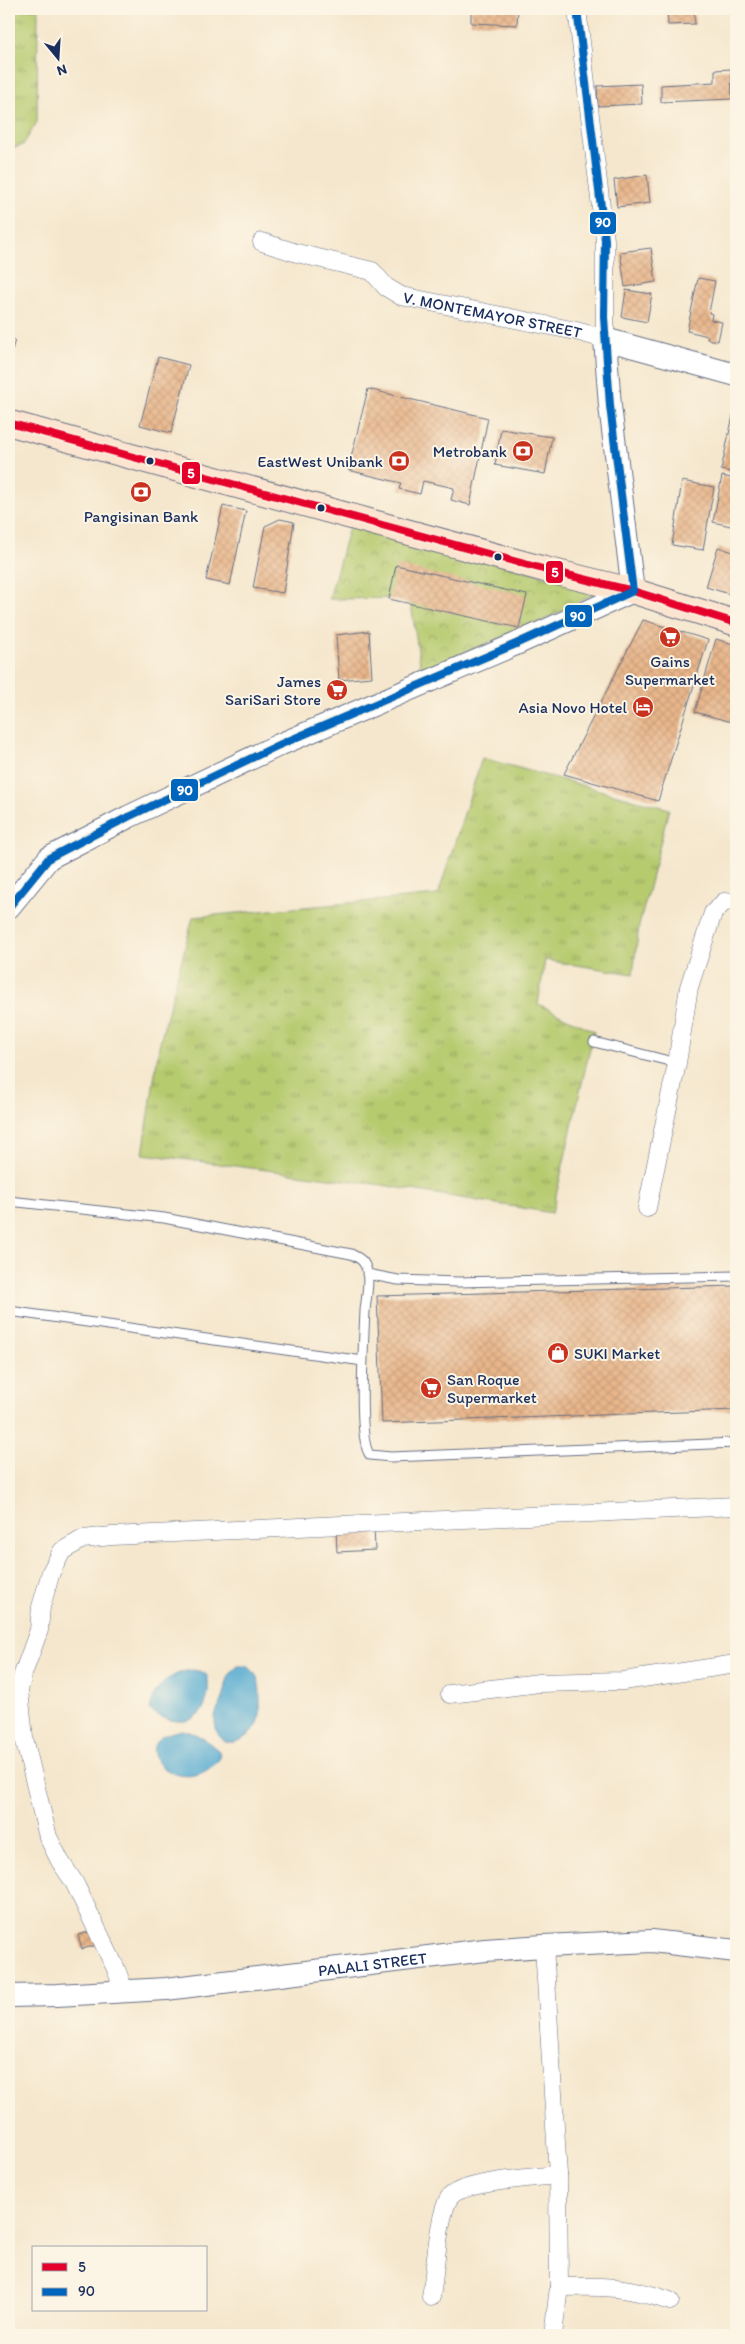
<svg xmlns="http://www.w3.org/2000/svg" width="745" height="2344" viewBox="0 0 745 2344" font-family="Itim,sans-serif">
	<defs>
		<pattern id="grass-tufts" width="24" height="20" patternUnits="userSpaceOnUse" patternTransform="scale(1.25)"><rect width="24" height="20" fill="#b6ca6e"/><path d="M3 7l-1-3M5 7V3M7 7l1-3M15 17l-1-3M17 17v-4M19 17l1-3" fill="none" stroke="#93a45e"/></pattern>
		<pattern id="park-crowns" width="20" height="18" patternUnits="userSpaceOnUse" patternTransform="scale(1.25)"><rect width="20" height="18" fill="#b6ca6e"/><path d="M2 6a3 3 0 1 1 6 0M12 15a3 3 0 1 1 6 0" fill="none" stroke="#93a45e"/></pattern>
		<pattern id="building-cross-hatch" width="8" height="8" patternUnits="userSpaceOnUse" patternTransform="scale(1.25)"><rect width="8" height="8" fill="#e9b68a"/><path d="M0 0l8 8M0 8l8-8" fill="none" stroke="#c79d7a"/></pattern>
	</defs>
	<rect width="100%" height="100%" fill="#fcf5e5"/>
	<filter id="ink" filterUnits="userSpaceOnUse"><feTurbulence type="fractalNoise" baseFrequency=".02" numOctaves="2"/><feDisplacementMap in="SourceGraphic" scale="10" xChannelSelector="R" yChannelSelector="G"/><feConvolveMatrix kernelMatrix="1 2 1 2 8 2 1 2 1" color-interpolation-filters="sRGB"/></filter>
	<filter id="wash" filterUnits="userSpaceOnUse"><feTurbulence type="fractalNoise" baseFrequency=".0096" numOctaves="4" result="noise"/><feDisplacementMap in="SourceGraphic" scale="20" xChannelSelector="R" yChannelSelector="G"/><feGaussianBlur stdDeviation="1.12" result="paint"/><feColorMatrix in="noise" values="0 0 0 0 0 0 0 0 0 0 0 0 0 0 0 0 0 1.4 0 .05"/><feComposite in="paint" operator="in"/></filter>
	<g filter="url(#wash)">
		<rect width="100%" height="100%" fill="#f5e7cd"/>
		<path fill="url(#grass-tufts)" stroke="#687c66" d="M9,9H38L37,122L23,145L9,149Z
			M482,758L669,809L639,926L633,974L545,960L538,1004L594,1031L552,1213L382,1185L143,1154L159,1046L193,917L438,895Z"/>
		<path fill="url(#park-crowns)" stroke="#687c66" d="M350,523L600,591L540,622L421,670L410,598L329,599Z"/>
		<path fill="#54abd1" stroke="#386d98" d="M238,1666H248C260,1677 260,1685 260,1700C260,1708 261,1716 258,1723C257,1727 254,1729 251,1732C236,1748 216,1746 215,1721C214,1714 218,1709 221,1703C228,1687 223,1678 238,1666Z
			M193,1670C198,1671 204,1671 207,1676C209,1681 208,1687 208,1692C205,1714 194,1725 171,1720C163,1718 156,1716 150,1710C153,1687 171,1672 193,1670Z
			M181,1730C197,1732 207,1741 219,1751L220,1758C187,1800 135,1757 160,1738C165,1733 175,1732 181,1730Z"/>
		<g id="blocks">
			<path fill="url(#building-cross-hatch)" d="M471,9H518L517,25L471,23Z
				M667,9H694L695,24L668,25Z
				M731,69L732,99L661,102V85L715,82V70Z
				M641,84L642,104L598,106L597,86Z
				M647,175L650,203L617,207L614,180Z
				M651,248L656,282L625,287L620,252Z
				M698,278L715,281L709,313L712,314L711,320L722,322L718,341L707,339L708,336L687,331Z
				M626,290L652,294L647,322L622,317Z
				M9,338L15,340L9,360Z
				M158,357L189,365L171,433L140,425Z
				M368,389L488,418L470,505L451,500L454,488L423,481L420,494L399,489L401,483L348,470Z
				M736,402V473L721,470Z
				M501,429L552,437L545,474L495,465Z
				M722,476L736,479L735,527L713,522Z
				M682,481L714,487L703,550L672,545Z
				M223,506L246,511L230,585L206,580Z
				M280,519L294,522L283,593L253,588L265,526Z
				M718,547L736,553V596L706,587Z
				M396,565L527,595L519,628L389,599Z
				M643,620L708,640L658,801L564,774Z
				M369,631L372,677L339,680L336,635Z
				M716,639L736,645L735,723L695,712Z
				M736,1286V1410L382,1423L377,1296Z
				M374,1525L375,1550L337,1552L336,1527Z
				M93,1931L97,1945L82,1949L78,1935Z"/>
		</g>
	</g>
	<g filter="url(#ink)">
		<use href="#blocks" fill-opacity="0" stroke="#676f85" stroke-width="1"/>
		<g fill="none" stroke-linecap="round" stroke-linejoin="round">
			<g stroke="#676f85" stroke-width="11">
				<path id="service" d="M594,1042L677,1063
					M9,1201L164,1218L351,1254C355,1256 361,1259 363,1262C372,1273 366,1298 365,1311C364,1335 357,1441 370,1455L391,1457L736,1443
					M367,1274L398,1280L458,1282L736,1276
					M9,1311L363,1361"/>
			</g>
			<g stroke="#676f85" stroke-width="19">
				<g id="minor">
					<path id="s1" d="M262,242L297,253L372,271L386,287L401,296L576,331L605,339V240L577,9"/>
					<path d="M647,1208L677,1063L689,987L713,913L724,902L736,901"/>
					<path d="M450,1694L539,1683L623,1681L736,1664"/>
					<path d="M544,1946L558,2175L559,2287L553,2335"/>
					<path d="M125,1993L116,1969L74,1882L60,1861L48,1837L24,1738L19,1690L23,1674L39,1630L41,1607L51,1572L62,1551L83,1539L112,1536L736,1506"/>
					<path d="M559,2287C605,2286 627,2286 670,2301"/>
					<path d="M431,2297C435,2274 438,2216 449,2198C459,2182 537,2177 558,2175"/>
				</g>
			</g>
			<g stroke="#676f85" stroke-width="24">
				<g id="tertiary">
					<path d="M9,907L49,858L128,817L279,745L516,644L633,591L610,406L605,339L736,375"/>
					<path id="s2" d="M9,1996L57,1995L166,1989L485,1950L544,1946L652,1941L736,1951"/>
				</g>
			</g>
			<g stroke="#676f85" stroke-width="27">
				<path id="secondary" d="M9,423L543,569L633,591L736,623"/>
			</g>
			<use href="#service" stroke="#fff" stroke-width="9"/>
			<use href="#minor" stroke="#fff" stroke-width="18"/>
			<use href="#tertiary" stroke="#fff" stroke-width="22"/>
			<use href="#secondary" stroke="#fce5d0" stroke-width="25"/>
			<g stroke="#fcf5e5" stroke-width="11">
				<path id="bus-1" d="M9,423L543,569L633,591L736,623"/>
			</g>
			<g stroke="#fcf5e5" stroke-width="11">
				<path id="bus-2" d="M9,907L49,858L128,817L279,745L516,644L633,591L610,406L604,317L605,240L577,9"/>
			</g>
			<use href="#bus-1" stroke="#e4002b" stroke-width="8"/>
			<use href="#bus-2" stroke="#0065bd" stroke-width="8"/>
		</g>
	</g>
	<defs>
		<g id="bank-disc" transform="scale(1.125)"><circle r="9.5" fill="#c8321e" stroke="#fcf5e5"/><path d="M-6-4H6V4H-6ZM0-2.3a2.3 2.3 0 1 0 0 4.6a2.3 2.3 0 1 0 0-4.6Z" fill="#fff"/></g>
		<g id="supermarket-disc" transform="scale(1.125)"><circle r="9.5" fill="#c8321e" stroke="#fcf5e5"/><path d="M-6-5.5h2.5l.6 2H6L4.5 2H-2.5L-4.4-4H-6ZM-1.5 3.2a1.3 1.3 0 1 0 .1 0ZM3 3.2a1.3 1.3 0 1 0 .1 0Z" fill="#fff"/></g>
		<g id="hotel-disc" transform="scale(1.125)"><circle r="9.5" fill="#c8321e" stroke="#fcf5e5"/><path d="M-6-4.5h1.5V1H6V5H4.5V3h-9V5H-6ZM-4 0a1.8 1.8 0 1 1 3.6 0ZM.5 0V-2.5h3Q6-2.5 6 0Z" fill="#fff"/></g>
		<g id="shop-disc" transform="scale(1.125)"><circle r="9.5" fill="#c8321e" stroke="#fcf5e5"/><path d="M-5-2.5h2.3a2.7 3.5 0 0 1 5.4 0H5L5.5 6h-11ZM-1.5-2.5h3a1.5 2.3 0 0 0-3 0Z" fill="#fff"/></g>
	</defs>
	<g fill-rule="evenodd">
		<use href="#bank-disc" x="523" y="451"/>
		<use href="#bank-disc" x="399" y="461"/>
		<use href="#bank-disc" x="141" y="492"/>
		<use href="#supermarket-disc" x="670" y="637"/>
		<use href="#supermarket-disc" x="337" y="690"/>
		<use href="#hotel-disc" x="643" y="707"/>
		<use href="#shop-disc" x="558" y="1353"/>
		<use href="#supermarket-disc" x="431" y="1388"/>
	</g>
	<g fill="#1b2f5e" stroke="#fcf5e5" stroke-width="2">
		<circle cx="150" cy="461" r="4.5"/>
		<circle cx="321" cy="508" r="4.5"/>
		<circle cx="498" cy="557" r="4.5"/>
	</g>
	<g text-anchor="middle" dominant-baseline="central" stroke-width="4" stroke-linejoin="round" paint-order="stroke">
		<g font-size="16" fill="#1b2f5e" stroke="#fcf5e5">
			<text stroke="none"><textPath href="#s1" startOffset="246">V. MONTEMAYOR STREET</textPath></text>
			<text stroke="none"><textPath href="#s2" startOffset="365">PALALI STREET</textPath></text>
		</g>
		<g font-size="16" fill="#1b2f5e" stroke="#fcf5e5" text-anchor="end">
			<text x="507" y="451">Metrobank</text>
			<text x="383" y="461">EastWest Unibank</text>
			<text x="141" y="516" text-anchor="middle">Pangisinan Bank</text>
			<text x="670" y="661" text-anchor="middle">Gains<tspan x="670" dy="18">Supermarket</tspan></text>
			<text x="321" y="681">James<tspan x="321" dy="18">SariSari Store</tspan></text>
			<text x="627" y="707">Asia Novo Hotel</text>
			<text x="574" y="1353" text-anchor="start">SUKI Market</text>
			<text x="447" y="1379" text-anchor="start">San Roque<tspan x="447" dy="18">Supermarket</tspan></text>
		</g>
	</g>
	<g stroke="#fcf5e5" stroke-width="2">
		<rect x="589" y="211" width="28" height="24" rx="5" fill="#0065bd"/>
		<rect x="181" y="461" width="20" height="24" rx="5" fill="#e4002b"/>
		<rect x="545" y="560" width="19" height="24" rx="5" fill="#e4002b"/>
		<rect x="564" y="604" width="29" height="24" rx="5" fill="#0065bd"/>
		<rect x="170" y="778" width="29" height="24" rx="5" fill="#0065bd"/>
	</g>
	<g font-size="14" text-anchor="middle" font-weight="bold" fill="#fff">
		<text x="603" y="227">90</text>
		<text x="191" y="478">5</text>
		<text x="555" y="577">5</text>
		<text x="578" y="621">90</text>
		<text x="185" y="795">90</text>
	</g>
	<rect width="745" height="2344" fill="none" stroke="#fcf5e5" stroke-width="30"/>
	<rect x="32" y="2246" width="175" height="65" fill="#fcf5e5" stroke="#a2a6af"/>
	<rect x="42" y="2263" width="25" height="8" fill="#e4002b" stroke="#a2a6af"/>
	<text x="78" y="2272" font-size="15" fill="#1b2f5e">5</text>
	<rect x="42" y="2288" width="25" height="8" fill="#0065bd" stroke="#a2a6af"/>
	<text x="78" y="2296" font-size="15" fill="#1b2f5e">90</text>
	<g transform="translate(58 58) rotate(162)" stroke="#fcf5e5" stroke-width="4" paint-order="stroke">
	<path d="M0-4L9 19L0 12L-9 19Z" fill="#1b2f5e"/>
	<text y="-8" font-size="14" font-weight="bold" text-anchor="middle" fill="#1b2f5e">N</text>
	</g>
</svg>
